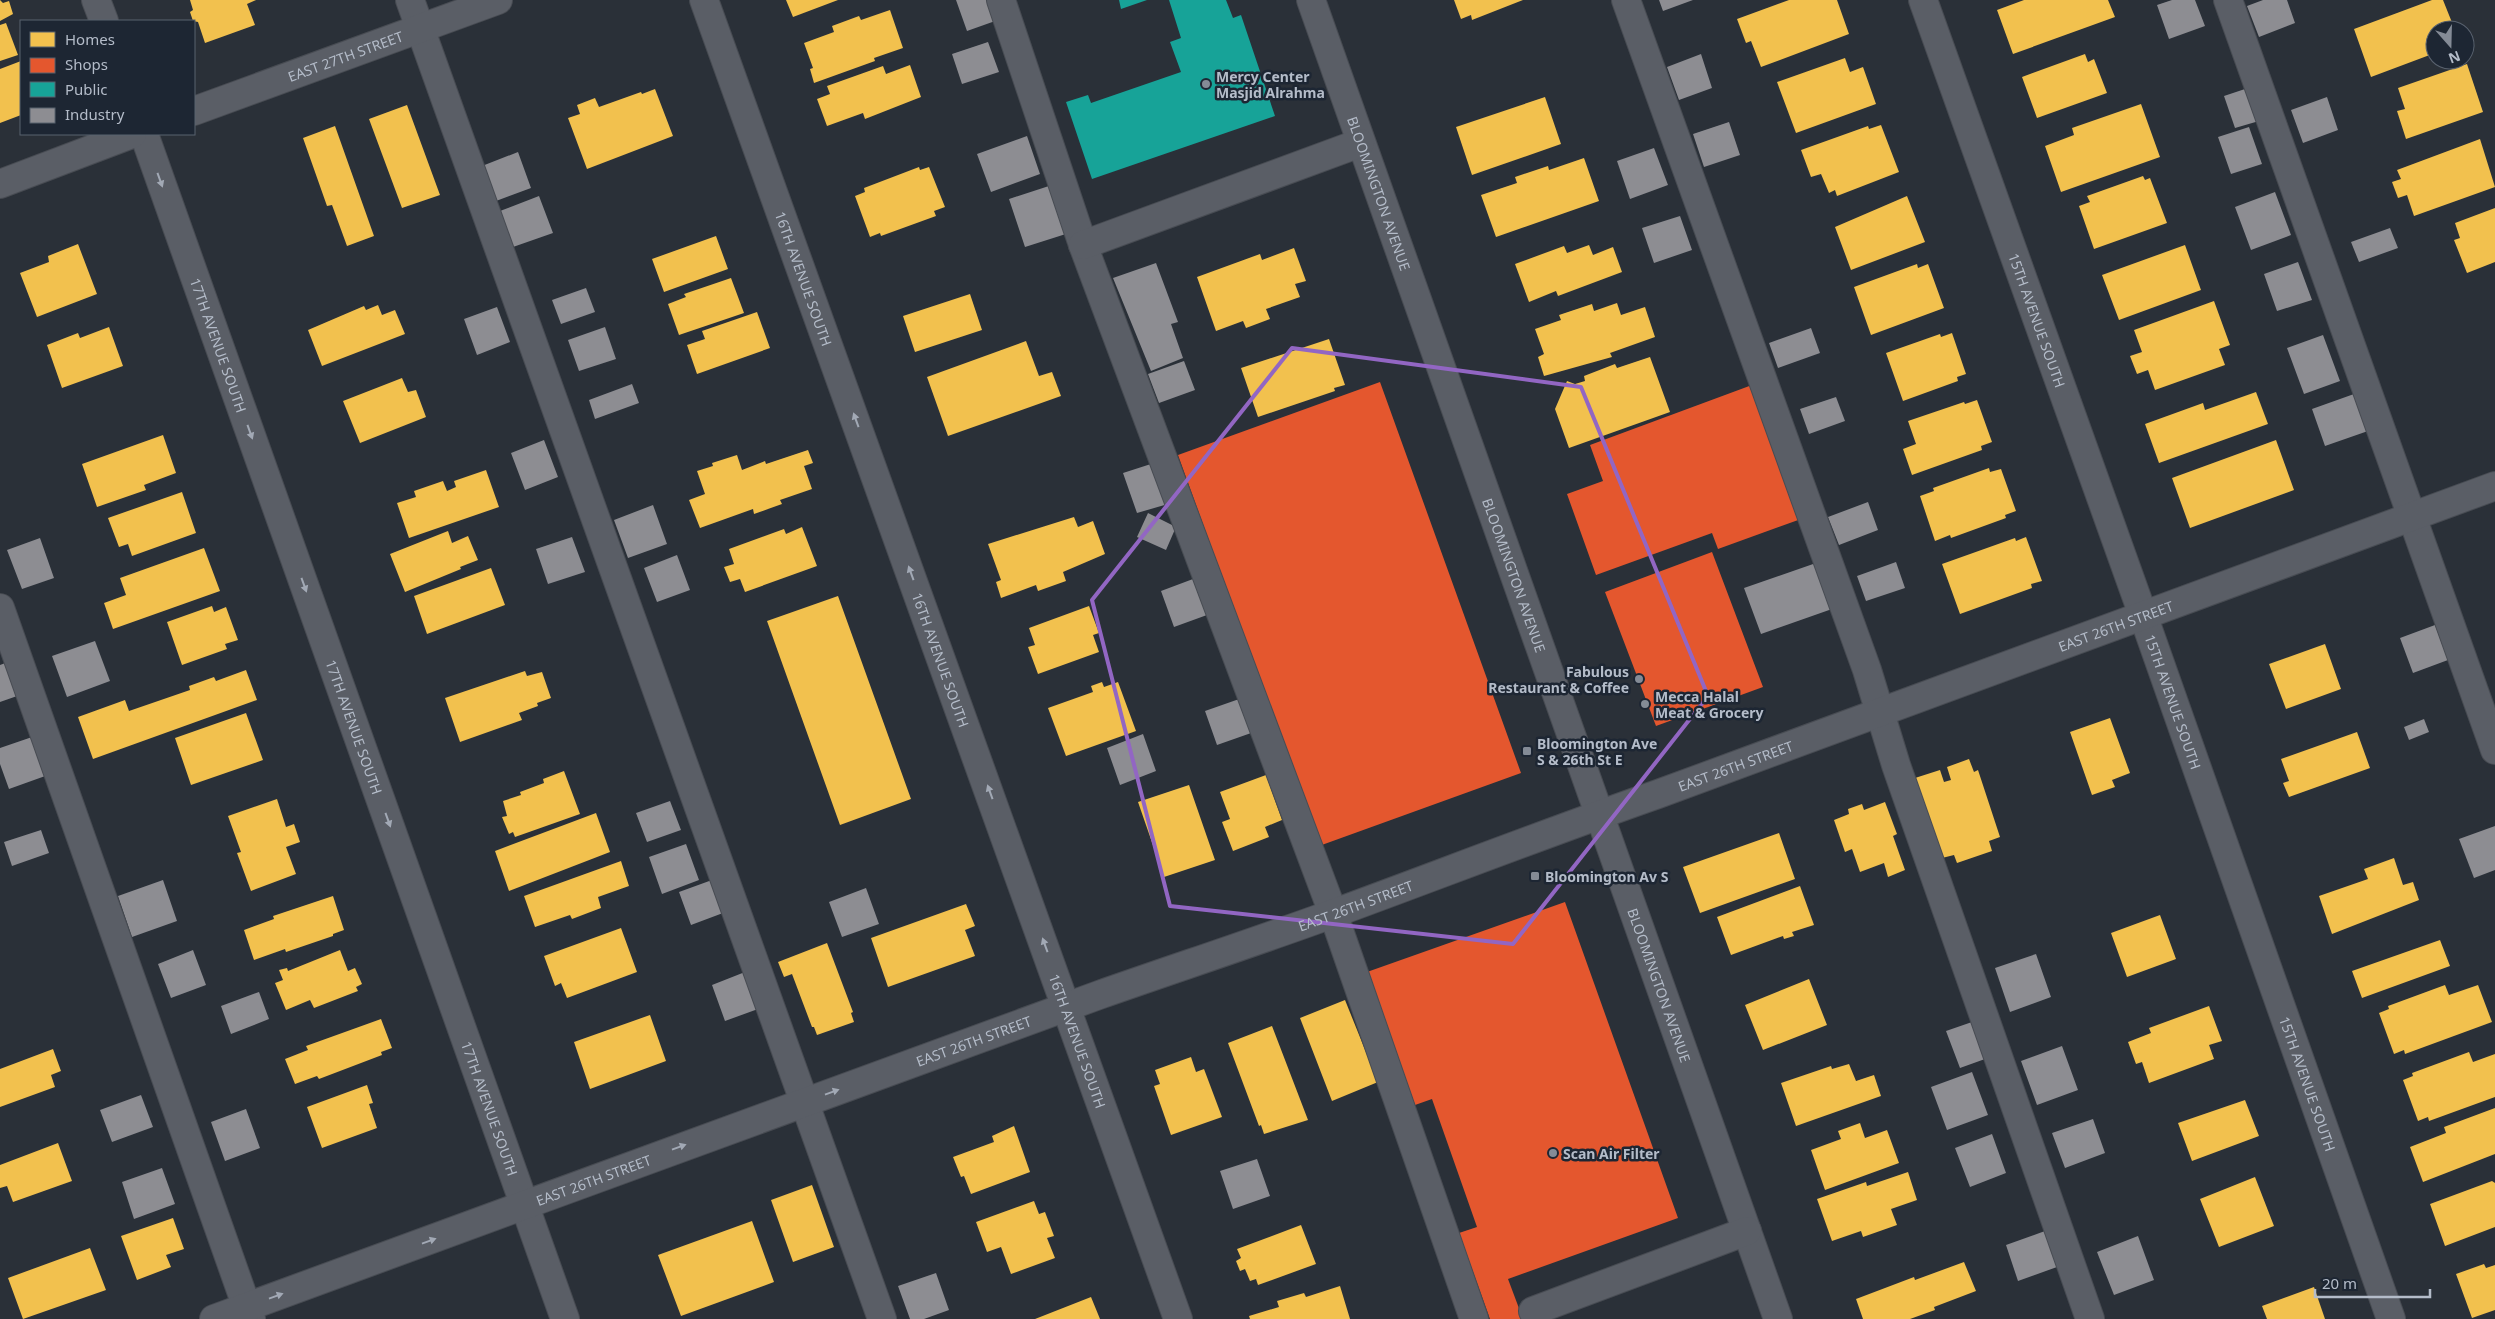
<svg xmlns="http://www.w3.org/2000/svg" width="2495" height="1319" viewBox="0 0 2495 1319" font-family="'Noto Sans',sans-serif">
	<rect width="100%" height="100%" fill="#2a3038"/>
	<path fill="#f2c14e" d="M0,0L3,3L9,1L13,14L0,21Z
		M190,0H256L247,4L255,25L205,43L198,22L193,21L190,12L193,10Z
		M786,0H838L793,17Z
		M1454,0H1523L1472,20L1471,15L1461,19Z
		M1789,0H1837L1849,34L1761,67L1751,41L1746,43L1737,19Z
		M2024,0H2108L2115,17L2013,54L1997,10Z
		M2432,0H2443L2455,30H2435V53L2371,77L2354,29Z
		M890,10L903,48L874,58L875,61L814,83L810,69L813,68L804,43L834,32L832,26L859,16L861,20Z
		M6,23L18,55L0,61V25Z
		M2085,54L2088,62L2094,59L2107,93L2037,118L2022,77Z
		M1845,58L1850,72L1863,67L1876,104L1796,133L1777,82Z
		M21,61V115L0,123V69Z
		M2467,64L2483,112L2406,139L2397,111L2405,109L2398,88Z
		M910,65L921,97L865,119L863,113L827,126L817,99L830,94L827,86L883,66L886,74Z
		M655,89L673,136L587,169L568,118L580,114L577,105L595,98L599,107L641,92L642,94Z
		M1545,97L1561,144L1472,175L1456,127Z
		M2141,104L2160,157L2061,192L2045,146L2074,135L2072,128Z
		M407,105L440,195L402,208L369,119Z
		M1881,125L1899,172L1837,196L1835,190L1829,193L1821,174L1811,177L1801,150L1868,126L1869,129Z
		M335,126L374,236L347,246L332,205L327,206L303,138Z
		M2480,139L2495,187L2414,216L2407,195L2398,198L2392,182L2401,179L2397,170Z
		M1584,158L1599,201L1496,237L1481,195L1517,183L1515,177L1548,166L1549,170Z
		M919,167L920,170L929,167L945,207L934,211L936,216L881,236L880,233L870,237L855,196L865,192L864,188Z
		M2143,176L2145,180L2150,178L2167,223L2094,249L2079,206L2090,202L2087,196Z
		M1907,196L1925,242L1851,270L1835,227Z
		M2495,208V262L2467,273L2454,240L2460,238L2455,223Z
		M716,236L728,269L664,292L652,259Z
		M78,244L97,294L37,317L20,273L49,262L48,256Z
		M1589,245L1593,255L1613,247L1622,272L1558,296L1556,291L1529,302L1515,264L1564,246L1567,253Z
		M2185,245L2201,290L2119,320L2102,275Z
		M1294,248L1306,281L1295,284L1300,297L1266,309L1270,319L1246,328L1243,321L1216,331L1197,277L1260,254L1262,260Z
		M1917,264L1918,268L1928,264L1944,308L1871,335L1854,287Z
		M731,278L744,313L679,335L668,304L686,297L684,294Z
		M970,294L982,330L915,352L903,316Z
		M2214,301L2230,345L2219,349L2225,365L2155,390L2148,370L2137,374L2130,356L2142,352L2134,330Z
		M1617,303L1621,315L1645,307L1655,337L1610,353L1612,357L1544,376L1538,357L1544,354L1535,329L1561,320L1559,315L1592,304L1594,311Z
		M378,305L382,315L395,310L405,334L322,366L308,330L364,306L366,310Z
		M757,312L770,348L697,374L687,345L705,339L702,331Z
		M109,327L123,366L62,388L47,345L78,333L80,338Z
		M1952,333L1966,374L1957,377L1958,381L1903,401L1886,353L1940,334L1941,337Z
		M1329,339L1345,385L1334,388L1335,391L1258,417L1241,368Z
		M1026,341L1039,376L1052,372L1061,396L948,436L927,377Z
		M1650,357L1670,412L1569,448L1555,409L1567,381L1575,384L1585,381L1584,376L1615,364L1617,368Z
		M402,378L408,392L416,390L426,417L360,443L343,401Z
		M2256,392L2268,424L2159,463L2145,424L2203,403L2205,410Z
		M1977,400L1992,442L1981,446L1982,450L1912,475L1903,449L1916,444L1908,421L1964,402L1965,404Z
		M163,435L176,473L144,485L146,490L97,507L82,464Z
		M2276,440L2294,490L2190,528L2172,478Z
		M808,450L813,463L804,466L812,489L780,500L782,504L754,514L753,509L700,528L689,500L705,494L697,471L713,466L712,463L737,455L742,470L765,461L766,464Z
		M1989,468L1990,472L2001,469L2016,511L2005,515L2006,518L1951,538L1950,535L1935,541L1920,496L1934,491L1933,488Z
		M486,470L499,507L409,538L397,503L416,497L414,491L443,481L447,491L456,487L454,481Z
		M182,492L196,533L132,556L128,544L119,547L108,518Z
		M1074,517L1078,527L1093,521L1105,554L1063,572L1066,581L1038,591L1036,585L1001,598L996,582L1001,580L988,544Z
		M802,527L817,566L745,592L740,579L730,582L724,567L734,564L729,549L784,529L786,534Z
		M448,531L452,543L468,536L478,560L460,567L461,569L405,592L390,554Z
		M2026,537L2042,581L2031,584L2032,588L1960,614L1942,564L2015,538L2016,541Z
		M204,548L220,591L113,629L104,603L126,595L120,578Z
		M491,568L505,605L427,634L414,596Z
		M838,596L911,799L840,825L767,621Z
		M212,606L214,612L226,607L238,640L225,644L227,649L182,665L167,622Z
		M1089,606L1099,633L1093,635L1099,652L1038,674L1028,647L1035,645L1029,628Z
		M2325,644L2341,689L2286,709L2269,664Z
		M246,670L257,700L93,759L78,717L125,700L129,711L190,690L189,686L214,677L216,681Z
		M525,671L527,676L542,672L551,698L537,703L538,706L519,713L522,720L460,742L445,698Z
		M1102,682L1104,687L1118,682L1136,731L1066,756L1048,708L1093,692L1091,686Z
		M246,713L263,760L191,785L175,738Z
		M2110,718L2130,773L2112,780L2115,787L2092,795L2070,732Z
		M2357,732L2370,768L2289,797L2283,783L2289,781L2281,759Z
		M1969,759L1974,772L1978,770L2000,837L1989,841L1992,851L1957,863L1954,855L1942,858L1915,778L1940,770L1944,782L1951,780L1947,767Z
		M564,771L580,814L515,837L513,832L509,834L502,817L507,816L503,801L521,795L520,792L544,783L543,779Z
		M1266,775L1282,820L1265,827L1269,837L1233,851L1222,822L1230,819L1220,792Z
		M1189,785L1215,860L1164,877L1138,802Z
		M277,799L286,827L294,824L300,842L286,847L296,874L251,891L237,853L241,852L228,816Z
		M1885,802L1897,834L1893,836L1905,870L1888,877L1884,863L1860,872L1852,849L1845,852L1834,820L1849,814L1848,809L1862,804L1864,810Z
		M596,813L610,852L509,891L495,851Z
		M1779,833L1795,879L1700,913L1683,867Z
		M2394,858L2403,885L2413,882L2419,900L2332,934L2319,896L2368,879L2364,869Z
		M621,861L629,886L598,897L601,908L572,919L570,915L535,927L524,896Z
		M1800,886L1814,925L1792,932L1794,936L1784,939L1783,936L1731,955L1717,917Z
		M333,896L344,930L333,934V936L286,952L285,949L254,960L244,930L274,919L273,916Z
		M966,904L975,926L965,930L975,956L888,987L871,938Z
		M2160,915L2176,959L2127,977L2111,933Z
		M621,928L637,972L567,998L561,983L555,986L544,956Z
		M2440,940L2450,966L2362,998L2352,971Z
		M827,943L853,1012L851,1013L854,1022L817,1035L814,1027H812L792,974L784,977L778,962Z
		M340,950L348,971L355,968L362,984L356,987L358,991L314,1008L310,1000L286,1010L275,983L283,980L279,970L287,968L288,971Z
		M1809,979L1827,1025L1763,1050L1745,1005Z
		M2445,985L2449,995L2478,985L2492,1022L2405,1054L2404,1050L2394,1054L2379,1013L2389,1009L2388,1006Z
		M1345,1000L1378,1082L1332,1101L1300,1018Z
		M2209,1006L2222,1041L2209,1045L2214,1059L2149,1083L2142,1062L2136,1064L2128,1042L2151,1033L2149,1028Z
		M650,1015L666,1061L590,1089L574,1042Z
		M381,1019L392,1048L381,1052L382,1055L319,1079L317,1076L295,1084L285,1059L308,1050L306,1046Z
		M1272,1026L1308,1120L1264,1134L1261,1125L1259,1126L1228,1043Z
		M53,1049L61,1071L51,1075L55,1087L0,1107V1069Z
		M2469,1052L2473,1062L2495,1054V1097L2429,1121L2428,1117L2418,1121L2403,1080L2413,1076L2412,1073Z
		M1191,1057L1196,1072L1204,1069L1222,1117L1171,1135L1154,1086L1160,1084L1155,1070Z
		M1849,1064L1856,1081L1874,1075L1881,1096L1796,1126L1781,1083L1831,1066L1832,1069Z
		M367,1085L373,1103L369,1104L377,1128L322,1148L307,1107Z
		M2245,1100L2259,1136L2192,1161L2178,1123Z
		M2495,1108V1154L2423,1182L2410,1147L2446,1133L2444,1127Z
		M1860,1123L1865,1138L1887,1130L1899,1163L1825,1190L1811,1150L1841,1139L1838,1131Z
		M1014,1126L1030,1172L971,1194L964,1176L961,1177L953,1157L994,1142L992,1136Z
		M58,1143L72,1181L13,1202L7,1186L0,1188V1165Z
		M1908,1172L1917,1200L1891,1209L1897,1225L1863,1237L1861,1231L1832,1241L1817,1199L1866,1182L1867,1186Z
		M2255,1177L2274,1226L2219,1247L2200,1199Z
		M2492,1181L2495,1183V1227L2445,1246L2430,1204Z
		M812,1185L834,1247L793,1262L771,1200Z
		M1034,1201L1039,1214L1045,1212L1054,1236L1047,1238L1055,1258L1011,1274L1001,1247L987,1252L976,1222Z
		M173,1218L184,1249L166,1255L171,1267L137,1280L121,1236Z
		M752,1221L774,1282L681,1316L658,1255Z
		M1301,1225L1316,1264L1258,1285L1256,1279L1250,1281L1245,1269L1240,1271L1236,1261L1241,1258L1237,1249Z
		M90,1248L106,1290L23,1319L8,1278Z
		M1964,1262L1976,1291L1934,1307L1935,1310L1910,1319H1863L1856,1299L1914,1277L1915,1280Z
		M2484,1264L2486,1268L2495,1265V1310L2472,1318L2456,1274Z
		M1340,1286L1350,1319H1250L1249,1316L1279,1307L1277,1301L1304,1293L1306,1297Z
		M2314,1287L2325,1319H2267L2262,1306Z
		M1091,1297L1100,1319H1035Z"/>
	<path fill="#e4572e" d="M1380,382L1521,773L1319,846L1178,455Z
		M1752,385L1801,519L1718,549L1712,533L1596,575L1567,494L1603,481L1590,445Z
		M1712,552L1763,687L1656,726L1605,592Z
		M1565,902L1678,1218L1508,1279L1523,1319H1490L1459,1233L1477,1227L1432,1099L1415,1105L1367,972Z"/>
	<path fill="#17a398" d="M1119,0H1147L1121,9Z
		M1169,0H1226L1233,18L1241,15L1275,116L1092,179L1066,102L1088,95L1091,103L1181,72L1170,42L1181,38Z"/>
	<path fill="#8d8d92" d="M956,0H991L998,20L967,31Z
		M1659,0H1693L1663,11Z
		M2172,0H2195L2205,26L2169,39L2157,5Z
		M2263,0H2287L2295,23L2259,37L2247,6Z
		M988,42L999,72L962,84L952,54Z
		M1701,54L1712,88L1679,100L1667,67Z
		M2248,88L2259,121L2235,128L2224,96Z
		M2327,97L2338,130L2303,143L2291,110Z
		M1729,122L1740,155L1704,167L1693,134Z
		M2249,127L2262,164L2231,174L2218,137Z
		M1027,136L1040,174L991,192L977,154Z
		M1654,148L1668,185L1630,199L1617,161Z
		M518,152L531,188L496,201L482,166Z
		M1052,185L1069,233L1025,247L1009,199Z
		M2275,192L2291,235L2251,250L2235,207Z
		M539,196L553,233L513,247L500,211Z
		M1680,216L1692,250L1654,263L1642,228Z
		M2390,228L2398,248L2359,262L2351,242Z
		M2298,262L2312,300L2277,311L2264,274Z
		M1156,263L1178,322L1171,324L1183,358L1151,371L1113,278Z
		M586,288L595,312L561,324L552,300Z
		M497,307L510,342L477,355L464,319Z
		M605,327L616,359L579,371L568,340Z
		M1811,328L1820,353L1778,368L1769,343Z
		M2323,335L2340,381L2304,394L2287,348Z
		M1184,361L1195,390L1159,403L1148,374Z
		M632,384L639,403L595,419L589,400Z
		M2354,394L2368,431L2325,446L2312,409Z
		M1836,397L1845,421L1809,434L1800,409Z
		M544,440L558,477L525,490L511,453Z
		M1154,463L1168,504L1137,513L1123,473Z
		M1868,502L1878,530L1839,545L1828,517Z
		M653,505L667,544L628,558L614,520Z
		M1148,513L1176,527L1166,550L1137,537Z
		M572,537L585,572L548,584L536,549Z
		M40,538L54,578L22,589L7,550Z
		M677,555L690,590L657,602L644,568Z
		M1896,562L1905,588L1866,601L1857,576Z
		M1816,563L1832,609L1761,634L1744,588Z
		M1193,579L1207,615L1174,627L1161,591Z
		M2435,625L2448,660L2413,673L2400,638Z
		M95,641L110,681L67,697L52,656Z
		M8,662L20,695L0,702V665Z
		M1242,698L1254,732L1217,745L1205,711Z
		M2424,719L2429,732L2409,740L2404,727Z
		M1143,734L1156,771L1120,785L1107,748Z
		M35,736L48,775L9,789L0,764V748Z
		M670,801L681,830L647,842L636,813Z
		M2495,826V870L2474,878L2459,839Z
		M41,830L49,853L12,866L4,842Z
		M686,844L699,880L662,894L649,857Z
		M163,880L177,921L132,937L118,896Z
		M712,880L723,913L691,925L679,892Z
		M866,888L879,924L842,937L829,902Z
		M193,950L206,985L171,998L158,964Z
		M2036,954L2051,997L2010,1012L1995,968Z
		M745,972L758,1009L725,1021L712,985Z
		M259,992L269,1019L231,1034L221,1006Z
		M1972,1022L1985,1059L1960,1068L1946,1031Z
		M2062,1046L2078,1090L2037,1105L2021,1061Z
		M1972,1072L1988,1115L1947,1130L1931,1087Z
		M141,1095L153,1127L112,1142L100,1110Z
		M246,1109L260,1148L225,1161L211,1122Z
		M2093,1119L2105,1153L2065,1168L2052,1133Z
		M1992,1134L2006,1173L1970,1187L1955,1148Z
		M1257,1159L1270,1196L1233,1209L1220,1171Z
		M162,1168L175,1204L134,1219L122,1182Z
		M2045,1231L2057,1267L2018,1281L2006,1245Z
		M2138,1236L2154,1280L2114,1295L2097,1252Z
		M936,1273L949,1310L924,1319H910L898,1286Z"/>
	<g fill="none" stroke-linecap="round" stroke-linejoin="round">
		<g stroke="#484c53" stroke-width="30">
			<g id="minor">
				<path d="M96,0L104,21"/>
				<path d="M410,0L882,1319"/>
				<path id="s1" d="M704,0L1178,1319"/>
				<path d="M1001,0L1083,245L1333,913L1474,1319"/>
				<path id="s2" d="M1311,0L1778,1319"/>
				<path d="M1626,0L1867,670L1896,765L2090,1319"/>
				<path id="s3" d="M1923,0L2143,615L2391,1319"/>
				<path d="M2228,0L2495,750"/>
				<path id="s4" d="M194,111L498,0"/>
				<path id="s5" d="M144,134L565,1319"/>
				<path d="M0,184L132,134"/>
				<path d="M1083,245L1360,143"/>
				<path d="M0,608L251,1319"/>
				<path d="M1533,1311L1747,1231"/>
				<path id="s6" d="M214,1319C509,1211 803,1102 1099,995C1176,968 1255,942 1332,914C1441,874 1549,832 1658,794L2495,486"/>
			</g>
		</g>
		<use href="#minor" stroke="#5a5e66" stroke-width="28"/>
	</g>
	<defs><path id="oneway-solid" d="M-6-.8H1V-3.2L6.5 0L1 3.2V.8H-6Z" transform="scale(1.25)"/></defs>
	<g fill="#a2a9b5">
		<use href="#oneway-solid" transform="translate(160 180) rotate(70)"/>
		<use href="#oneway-solid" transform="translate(856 420) rotate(-110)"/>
		<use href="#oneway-solid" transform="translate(250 432) rotate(70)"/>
		<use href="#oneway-solid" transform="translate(911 573) rotate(-110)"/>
		<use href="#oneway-solid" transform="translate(304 585) rotate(70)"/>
		<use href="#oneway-solid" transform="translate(990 792) rotate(-110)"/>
		<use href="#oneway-solid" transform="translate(388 820) rotate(70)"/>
		<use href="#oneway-solid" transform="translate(1045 945) rotate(-110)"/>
		<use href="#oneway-solid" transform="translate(832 1092) rotate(-20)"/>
		<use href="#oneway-solid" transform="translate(679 1147) rotate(-20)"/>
		<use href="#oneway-solid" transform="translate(429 1241) rotate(-20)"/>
		<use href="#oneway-solid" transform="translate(276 1296) rotate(-20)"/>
	</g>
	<path fill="none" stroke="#9266c3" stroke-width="4" stroke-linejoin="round" d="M1292,348L1581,387L1708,696L1513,944L1170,906L1092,600Z"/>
	<g fill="#848b96" stroke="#1d2633" stroke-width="2">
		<circle cx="1206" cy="84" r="5"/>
		<circle cx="1639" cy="679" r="5"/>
		<circle cx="1645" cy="704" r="5"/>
		<rect x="1522" y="746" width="10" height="10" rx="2.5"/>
		<rect x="1530" y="871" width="10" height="10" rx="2.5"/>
		<circle cx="1553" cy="1153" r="5"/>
	</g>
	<g text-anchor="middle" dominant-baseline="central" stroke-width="5" stroke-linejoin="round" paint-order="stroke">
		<g font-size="14" fill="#b4bcc9" stroke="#1d2633">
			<text stroke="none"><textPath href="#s4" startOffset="161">EAST 27TH STREET</textPath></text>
			<text stroke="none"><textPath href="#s2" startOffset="205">BLOOMINGTON AVENUE</textPath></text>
			<text stroke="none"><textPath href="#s1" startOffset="296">16TH AVENUE SOUTH</textPath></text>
			<text stroke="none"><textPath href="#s3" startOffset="340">15TH AVENUE SOUTH</textPath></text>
			<text stroke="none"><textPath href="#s5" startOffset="224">17TH AVENUE SOUTH</textPath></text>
			<text stroke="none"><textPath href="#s2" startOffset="610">BLOOMINGTON AVENUE</textPath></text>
			<text stroke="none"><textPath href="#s6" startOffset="2024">EAST 26TH STREET</textPath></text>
			<text stroke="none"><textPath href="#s1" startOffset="701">16TH AVENUE SOUTH</textPath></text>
			<text stroke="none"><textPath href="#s3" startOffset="745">15TH AVENUE SOUTH</textPath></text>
			<text stroke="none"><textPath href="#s5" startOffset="629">17TH AVENUE SOUTH</textPath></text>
			<text stroke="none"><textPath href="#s6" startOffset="1619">EAST 26TH STREET</textPath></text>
			<text stroke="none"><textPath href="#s6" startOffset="1214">EAST 26TH STREET</textPath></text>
			<text stroke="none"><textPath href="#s2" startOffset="1045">BLOOMINGTON AVENUE</textPath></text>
			<text stroke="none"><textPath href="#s1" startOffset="1106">16TH AVENUE SOUTH</textPath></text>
			<text stroke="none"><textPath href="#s6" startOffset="809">EAST 26TH STREET</textPath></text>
			<text stroke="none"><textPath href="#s3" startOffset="1150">15TH AVENUE SOUTH</textPath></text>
			<text stroke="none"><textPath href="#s5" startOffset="1034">17TH AVENUE SOUTH</textPath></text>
			<text stroke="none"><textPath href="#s6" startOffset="404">EAST 26TH STREET</textPath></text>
		</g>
		<g font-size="14" font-weight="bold" fill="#b4bcc9" stroke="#1d2633" text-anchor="start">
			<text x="1216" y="76">Mercy Center<tspan x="1216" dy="16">Masjid Alrahma</tspan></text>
			<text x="1629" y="671" text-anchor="end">Fabulous<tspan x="1629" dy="16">Restaurant &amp; Coffee</tspan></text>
			<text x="1655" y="696">Mecca Halal<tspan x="1655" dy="16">Meat &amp; Grocery</tspan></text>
			<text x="1537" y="743">Bloomington Ave<tspan x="1537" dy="16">S &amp; 26th St E</tspan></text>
			<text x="1545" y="876">Bloomington Av S</text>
			<text x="1563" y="1153">Scan Air Filter</text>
		</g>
	</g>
	<rect x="20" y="20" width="175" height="115" fill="#1d2633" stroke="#59626f"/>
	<rect x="30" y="32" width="25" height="15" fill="#f2c14e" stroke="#59626f"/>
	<text x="65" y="45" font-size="15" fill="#b4bcc9">Homes</text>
	<rect x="30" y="58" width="25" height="15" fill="#e4572e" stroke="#59626f"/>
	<text x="65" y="70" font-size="15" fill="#b4bcc9">Shops</text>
	<rect x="30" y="82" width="25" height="15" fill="#17a398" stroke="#59626f"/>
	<text x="65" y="95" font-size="15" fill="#b4bcc9">Public</text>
	<rect x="30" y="108" width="25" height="15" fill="#8d8d92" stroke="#59626f"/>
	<text x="65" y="120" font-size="15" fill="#b4bcc9">Industry</text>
	<g transform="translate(2450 45) rotate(160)"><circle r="24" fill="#1d2633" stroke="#59626f"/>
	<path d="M0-4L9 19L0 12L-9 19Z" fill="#848b96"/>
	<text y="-8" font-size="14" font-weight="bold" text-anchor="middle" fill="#b4bcc9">N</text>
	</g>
	<path d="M2315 1289v8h115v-8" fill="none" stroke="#b4bcc9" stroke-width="2.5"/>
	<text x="2322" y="1289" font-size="15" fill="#b4bcc9" stroke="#1d2633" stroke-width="4" paint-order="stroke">20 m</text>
</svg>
